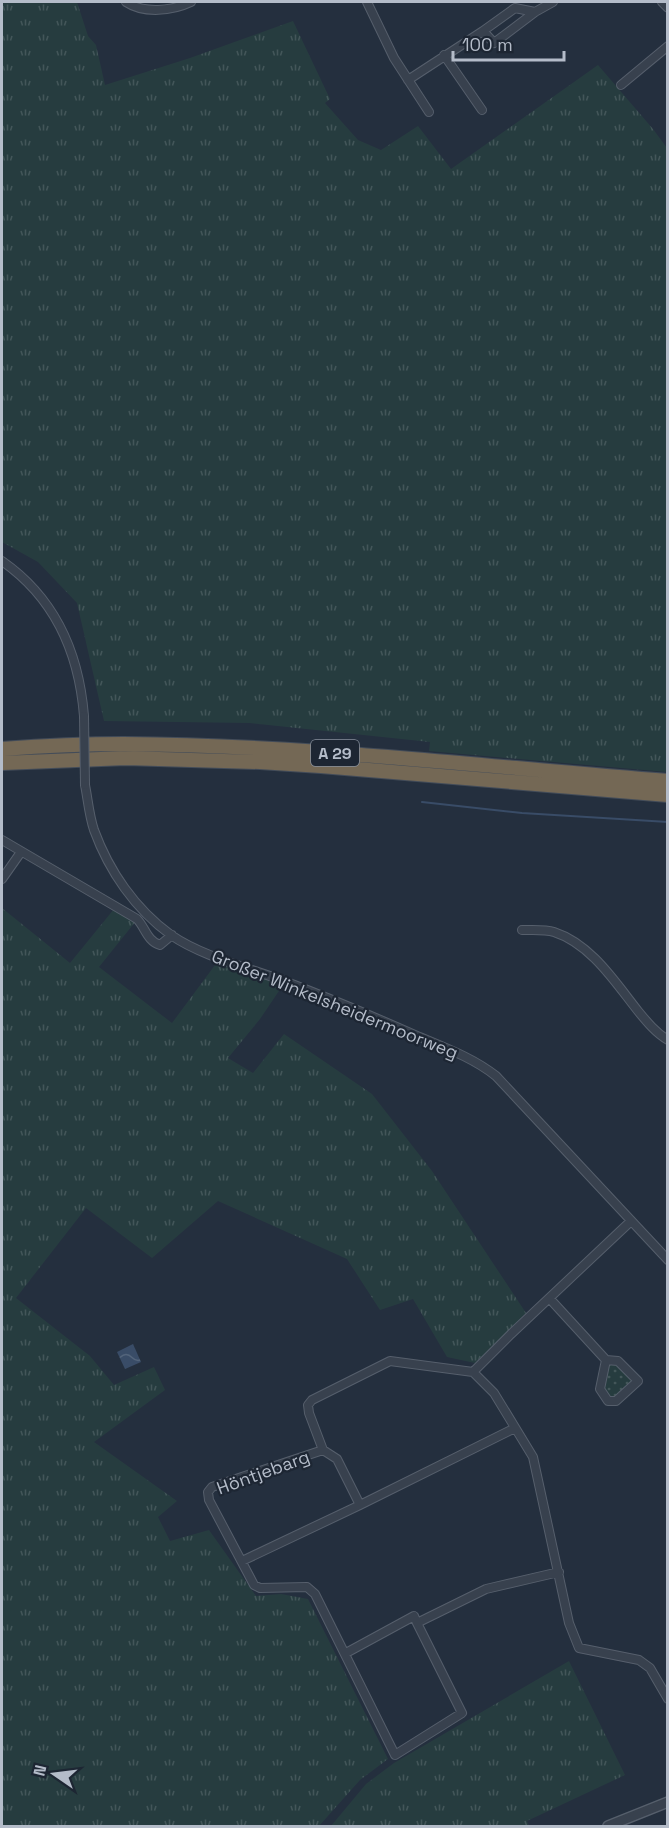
<svg xmlns="http://www.w3.org/2000/svg" width="669" height="1828" viewBox="0 0 669 1828" font-family="'Space Grotesk',sans-serif">
	<defs>
		<pattern id="grass-tufts" width="24" height="20" patternUnits="userSpaceOnUse" patternTransform="scale(1.5)"><rect width="24" height="20" fill="#263c3f"/><path d="M3 7l-1-3M5 7V3M7 7l1-3M15 17l-1-3M17 17v-4M19 17l1-3" fill="none" stroke="#435659"/></pattern>
		<pattern id="park-dots" width="8" height="8" patternUnits="userSpaceOnUse" patternTransform="scale(1.5)"><rect width="8" height="8" fill="#263c3f"/><path d="M2 2h.1M6 6h.1" fill="none" stroke="#435659" stroke-width="1.8" stroke-linecap="round"/></pattern>
		<pattern id="water-waves" width="16" height="10" patternUnits="userSpaceOnUse" patternTransform="scale(1.5)"><rect width="16" height="10" fill="#394c67"/><path d="M0 5q4-4 8 0t8 0" fill="none" stroke="#53647b"/></pattern>
	</defs>
	<rect width="100%" height="100%" fill="#242f3e"/>
	<path fill="url(#grass-tufts)" d="M2,2H77L88,36L96,45L105,85L190,58L293,21L330,99L325,103L358,140L381,150L418,126L451,169L598,65L653,129L667,148V772L429,751L430,742L250,723L104,721L77,603L38,562L2,542Z
		M2,908L70,963L114,909L136,921L99,967L172,1023L218,961L283,985L260,1019L228,1058L253,1073L284,1034L372,1094L432,1171L526,1313L475,1363L447,1357L413,1299L380,1310L347,1259L218,1201L152,1258L86,1208L16,1298L90,1356L114,1385L154,1367L165,1390L94,1442L177,1501L158,1517L170,1541L209,1530L256,1596L281,1594L308,1599L388,1759L360,1780L319,1826H2Z
		M569,1661L625,1775L527,1821L529,1826H331L366,1784L394,1763Z"/>
	<path fill="url(#park-dots)" d="M609,1363L611,1365H619L629,1378H632V1382C628,1387 623,1393 617,1397C597,1410 607,1369 609,1363Z"/>
	<path fill="url(#water-waves)" d="M133,1344L141,1362L125,1369L117,1352Z"/>
	<g fill="none" stroke-linecap="round" stroke-linejoin="round">
		<path stroke="#394c67" stroke-width="2" d="M422,802L522,813L668,822"/>
		<g stroke="#565f6c" stroke-width="10">
			<path id="minor" d="M126,2C144,14 172,11 191,2
				M367,2L394,58L429,112
				M662,2L668,8
				M483,31L515,8L535,12
				M444,55L482,110
				M408,80L483,31L494,43L535,12L553,2
				M621,85L668,46
				M2,561C55,598 79,653 84,716
				M85,785C88,800 89,815 94,830C109,871 135,909 171,935C201,956 249,968 284,981C329,998 372,1016 415,1035C443,1047 472,1057 496,1076L668,1260
				M2,840L137,919C145,927 147,941 160,945L172,935
				M2,879L21,852
				M522,930C532,930 545,929 554,932C591,944 615,982 638,1011C647,1022 656,1033 668,1040
				M631,1221L511,1334L473,1372L494,1393L533,1457L569,1623L579,1648L639,1660L650,1668L668,1699
				M550,1299L606,1360L600,1389L608,1401H616L638,1381L618,1361L606,1360
				M323,1450L337,1459L360,1505
				M242,1561L360,1505L515,1428
				M417,1623L462,1713L395,1755L315,1594L307,1587L260,1588L254,1585L209,1500L208,1492L212,1487L323,1450L309,1413L308,1405L312,1400L390,1361L473,1372
				M346,1653L414,1616L417,1623L486,1589L559,1572"/>
		</g>
		<g stroke="#565f6c" stroke-width="12">
			<path id="tertiary" d="M608,1826L668,1802"/>
		</g>
		<g stroke="#434c59" stroke-width="16">
			<path id="motorway" d="M2,749C42,746 83,744 124,744C306,745 486,767 668,781
				M2,763L126,758L260,762L321,766L668,795"/>
		</g>
		<use href="#minor" stroke="#38414e" stroke-width="8"/>
		<use href="#tertiary" stroke="#38414e" stroke-width="9"/>
		<use href="#motorway" stroke="#746855" stroke-width="14"/>
		<g stroke="#565f6c" stroke-width="10" stroke-linecap="butt">
			<path id="minor-bridge" d="M84,716L85,785"/>
		</g>
		<use href="#minor-bridge" stroke="#38414e" stroke-width="8"/>
	</g>
	<g text-anchor="middle" dominant-baseline="central" stroke-width="4.5" stroke-linejoin="round" paint-order="stroke">
		<rect fill="#1d2633" stroke="#878f9c" stroke-width="1.5" x="311" y="740" width="48" height="26" rx="4.5"/>
		<g font-size="16" font-weight="bold" fill="#b4bcc9">
			<text x="335" y="753">A 29</text>
		</g>
		<g font-size="18" fill="#b4bcc9" stroke="#1d2633">
			<text transform="translate(335 1004) rotate(22)">Großer Winkelsheidermoorweg</text>
			<text transform="translate(263 1472) rotate(-20)">Höntjebarg</text>
		</g>
	</g>
	<rect width="669" height="1828" fill="none" stroke="#b4bcc9" stroke-width="6"/>
	<g transform="translate(54 1774) rotate(284)" stroke="#1d2633" stroke-width="4.5" paint-order="stroke">
	<path d="M0-4.5L10 22L0 15L-10 22Z" fill="#b4bcc9"/>
	<text y="-9" font-size="16" font-weight="bold" text-anchor="middle" fill="#b4bcc9">N</text>
	</g>
	<path d="M453 51v9h111v-9" fill="none" stroke="#b4bcc9" stroke-width="3"/>
	<text x="462" y="51" font-size="18" fill="#b4bcc9" stroke="#1d2633" stroke-width="4.5" paint-order="stroke">100 m</text>
</svg>
